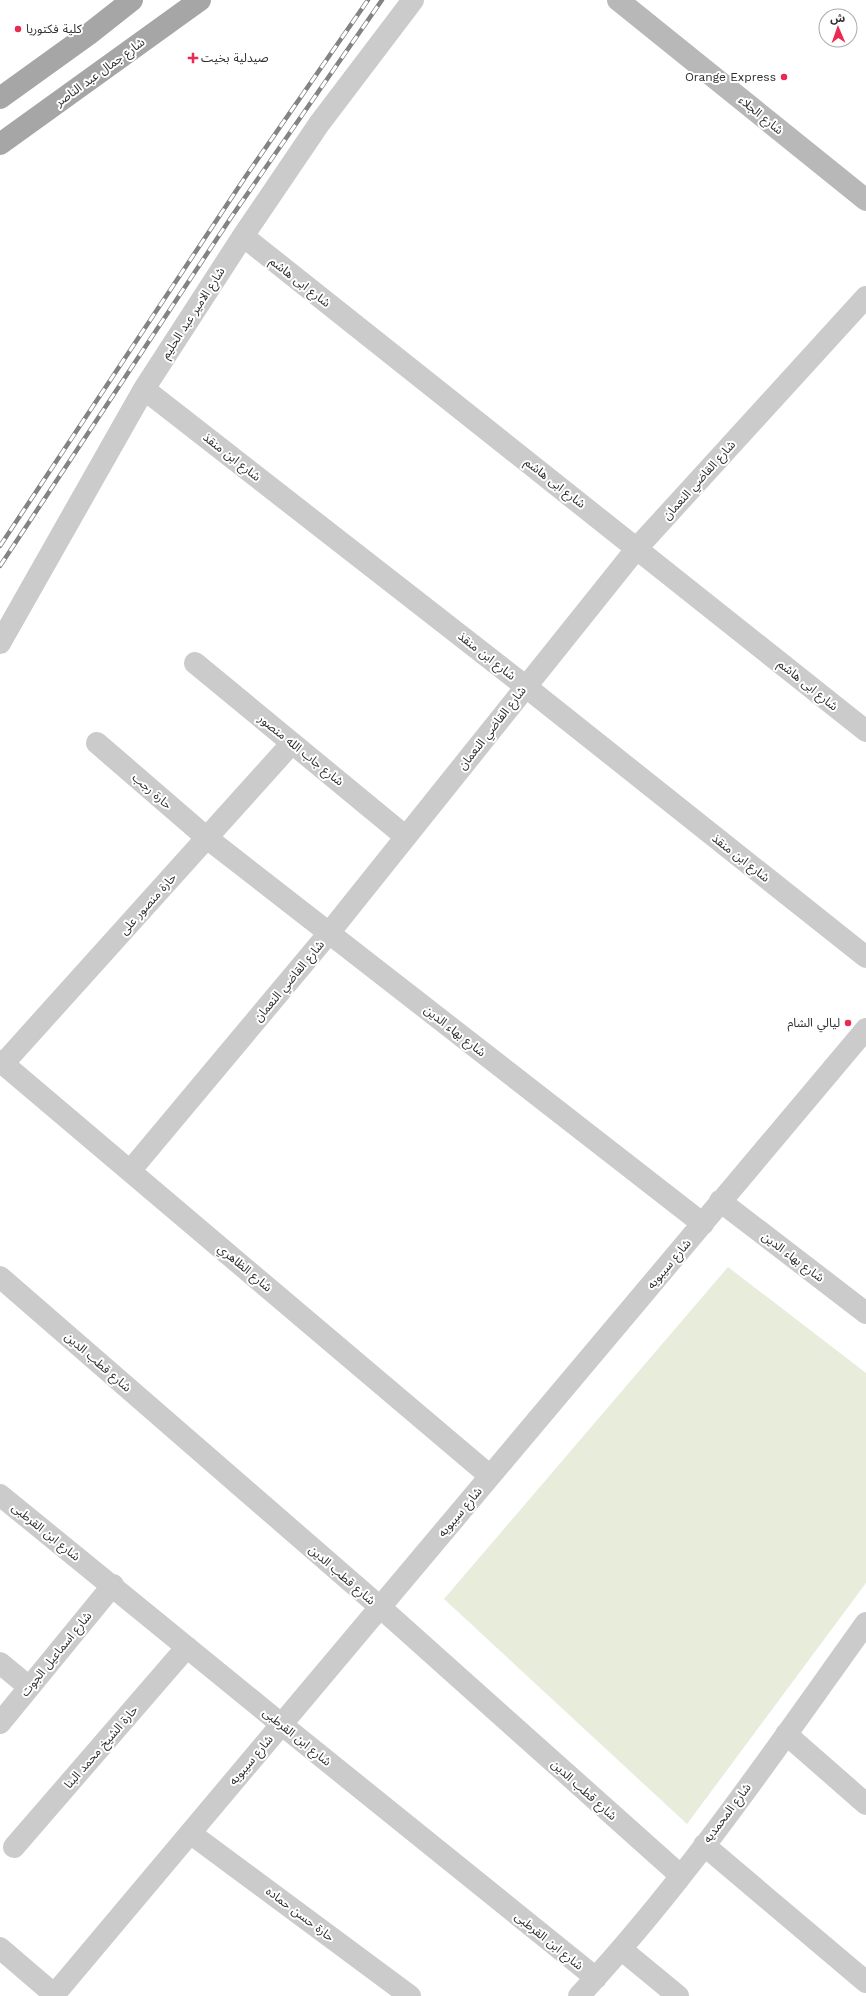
<svg xmlns="http://www.w3.org/2000/svg" width="866" height="1996" viewBox="0 0 866 1996" font-family="'Work Sans','Noto Sans Arabic',sans-serif">
	<rect width="100%" height="100%" fill="#fff"/>
	<path fill="#e7ecdb" d="M728,1267L866,1373V1583L687,1824L444,1599Z"/>
	<g fill="none" stroke-linecap="round" stroke-linejoin="round">
		<path stroke="#cbcbcb" stroke-width="22" d="M243,236L866,731
			M144,389L525,686L866,957
			M0,643L144,389L243,236L319,124L413,0
			M195,663L406,837
			M97,743L207,838L703,1224
			M0,1061L490,1476
			M3,1064L292,743
			M130,1171L329,933L637,548L866,297
			M720,1201L866,1313
			M0,1277L380,1607L681,1876
			M0,1495L281,1724L596,1978
			M0,1663L29,1687
			M0,1723L113,1585
			M786,1734L866,1804
			M190,1833L410,1996
			M704,1845L866,1982
			M14,1847L187,1647
			M0,1948L56,1996
			M621,1949L678,1996
			M54,1995L866,1029
			M579,1996C686,1881 775,1750 866,1623"/>
		<path stroke="#b8b8b8" stroke-width="22" d="M618,0L866,200"/>
		<path stroke="#a6a6a6" stroke-width="22" d="M0,98L89,34L132,0
			M0,144L200,0"/>
		<g stroke="#838383" stroke-width="4.5">
			<path id="rail" d="M0,546L246,176L368,0
				M0,566L230,219L382,0"/>
		</g>
		<use href="#rail" stroke="#fff" stroke-width="3" stroke-dasharray="9" stroke-linecap="butt"/>
	</g>
	<g fill="#eb2a52" stroke="#fff" stroke-width="1.5">
		<circle cx="18" cy="29" r="4"/>
		<path d="M191 52h4v4h4v4h-4v4h-4v-4h-4v-4h4z"/>
		<circle cx="784" cy="77" r="4"/>
		<circle cx="848" cy="1023" r="4"/>
	</g>
	<g text-anchor="middle" dominant-baseline="central" stroke-width="4" stroke-linejoin="round" paint-order="stroke">
		<g font-size="12" fill="#2e2e2e" stroke="#fff" text-anchor="start">
			<text x="26" y="29">كلية فكتوريا</text>
			<text x="201" y="58">صيدلية بخيت</text>
			<text x="776" y="77" text-anchor="end">Orange Express</text>
			<text x="840" y="1023" text-anchor="end">ليالي الشام</text>
		</g>
		<g font-size="12" fill="#2e2e2e" stroke="#fff">
			<text transform="translate(100 72) rotate(-36)">شارع جمال عبد الناصر</text>
			<text transform="translate(761 115) rotate(39)">شارع الجلاء</text>
			<text transform="translate(300 282) rotate(38)">شارع ابى هاشم</text>
			<text transform="translate(193 313) rotate(-57)">شارع الامير عبد الحليم</text>
			<text transform="translate(232 457) rotate(38)">شارع ابن منقذ</text>
			<text transform="translate(699 480) rotate(-48)">شارع القاضي النعمان</text>
			<text transform="translate(555 483) rotate(38)">شارع ابى هاشم</text>
			<text transform="translate(487 656) rotate(38)">شارع ابن منقذ</text>
			<text transform="translate(808 685) rotate(39)">شارع ابى هاشم</text>
			<text transform="translate(492 728) rotate(-52)">شارع القاضي النعمان</text>
			<text transform="translate(301 750) rotate(39)">شارع جاب الله منصور</text>
			<text transform="translate(152 791) rotate(41)">حارة رجب</text>
			<text transform="translate(741 858) rotate(38)">شارع ابن منقذ</text>
			<text transform="translate(148 904) rotate(-48)">حارة منصور على</text>
			<text transform="translate(289 981) rotate(-50)">شارع القاضي النعمان</text>
			<text transform="translate(455 1031) rotate(38)">شارع بهاء الدين</text>
			<text transform="translate(793 1257) rotate(37)">شارع بهاء الدين</text>
			<text transform="translate(669 1264) rotate(-50)">شارع سيبويه</text>
			<text transform="translate(245 1268) rotate(40)">شارع الظاهري</text>
			<text transform="translate(98 1362) rotate(41)">شارع قطب الدين</text>
			<text transform="translate(460 1512) rotate(-50)">شارع سيبويه</text>
			<text transform="translate(46 1532) rotate(39)">شارع ابن القرطبى</text>
			<text transform="translate(342 1575) rotate(41)">شارع قطب الدين</text>
			<text transform="translate(56 1654) rotate(-51)">شارع اسماعيل الجوت</text>
			<text transform="translate(297 1737) rotate(39)">شارع ابن القرطبى</text>
			<text transform="translate(101 1747) rotate(-49)">حارة الشيخ محمد البنا</text>
			<text transform="translate(251 1760) rotate(-50)">شارع سيبويه</text>
			<text transform="translate(584 1790) rotate(42)">شارع قطب الدين</text>
			<text transform="translate(727 1813) rotate(-53)">شارع المحمديه</text>
			<text transform="translate(300 1914) rotate(37)">حارة حسن حماده</text>
			<text transform="translate(549 1941) rotate(39)">شارع ابن القرطبى</text>
		</g>
	</g>
	<g transform="translate(838 28) rotate(358)"><circle r="19" fill="#ffffff" stroke="#ababab"/>
	<path d="M0-3L7 15L0 10L-7 15Z" fill="#eb2a52"/>
	<text y="-6" font-size="11" font-weight="bold" text-anchor="middle" fill="#2e2e2e">ش</text>
	</g>
</svg>
